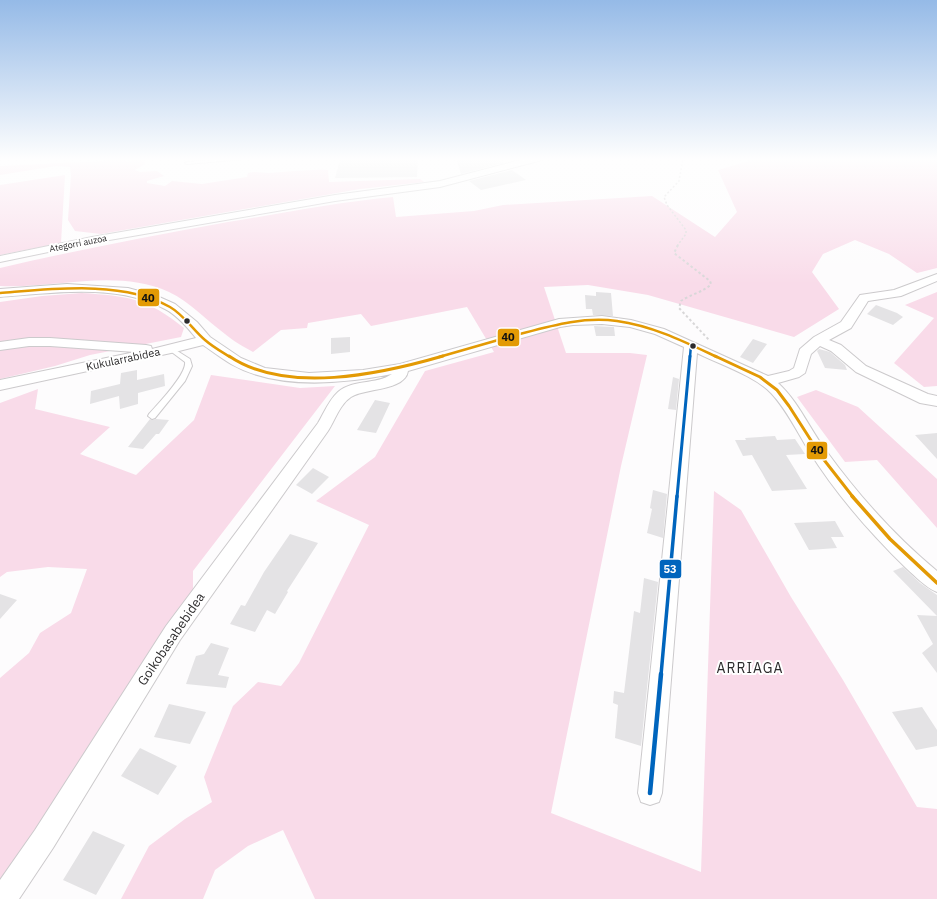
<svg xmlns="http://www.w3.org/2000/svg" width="937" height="899" viewBox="0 0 937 899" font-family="'IBM Plex Sans',sans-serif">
	<rect width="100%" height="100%" fill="#fdfcfd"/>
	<path fill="#f9dbe9" d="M107,158H126V162L142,158L145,164L135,170L140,172L157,171L164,176L147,181V183L165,186L172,181L202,184L247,177L248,173C256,171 261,173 269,173C289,172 308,169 328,170L329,182L420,179L424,182L360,189L101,234L75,231L68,220L71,175L70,167L56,166L0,175V166L103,161Z
		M759,158H937V268L917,273L889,254L855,240L823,254L812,272L839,309L794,337L648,295L588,285L544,287L566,353H630L647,355L621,466L551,813L701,872L714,491L741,510L791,597L843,680L917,807L937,809V899H315L283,830L248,846L215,870L203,899H121L149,846L185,819L212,802L204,777L233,706L258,682L281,686L299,663L369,525L316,501L375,457L425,371L494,352L467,307L371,326L361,314L308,323L307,328L281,330L253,352C244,347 233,341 225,334C206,320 190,302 169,292C115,268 56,289 0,286V268C76,250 152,236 228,222C283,213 338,202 393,197L396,217L474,211L503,205L652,196L715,237L737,212L718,170Z
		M65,175L61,243L0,255V185Z
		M937,292V386L924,387L894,363L934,318L905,305Z
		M82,293C128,296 147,298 184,328L181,337L90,355L55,366L0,379V302L42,296Z
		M211,375L300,388L335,386L193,571V590L176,612L135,682L0,883V678L29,653L40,633L71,613L87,569L48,567L7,572L0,577V403L38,389L35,409L110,427L80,454L136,475L194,420Z
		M816,390L858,407L937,479V528L877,460L845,462L797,397Z"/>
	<path fill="#e4e3e5" d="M456,158H496L503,163L461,174Z
		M418,159L417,177L335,178L340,160Z
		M512,170L526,180L481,190L469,181Z
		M596,292L611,293L613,316L593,315L592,309H586L585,295L596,296Z
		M876,305L897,313L903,317L893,325L867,314Z
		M594,326L614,327L615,336H596Z
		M350,337V352L331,354V338Z
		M753,339L767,344L753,363L740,357Z
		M819,349L830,352L845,365L847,370L825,368L817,351Z
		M137,370V380L164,374L165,386L138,393V404L120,409L119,396L90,404L91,391L120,384L121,373Z
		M673,377L679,379L676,410L668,409Z
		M375,400L390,403L376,433L357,430Z
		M150,419L152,420L156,419L169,420L159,434H156L143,449L128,447Z
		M937,433V459L915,435Z
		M775,436L777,440L795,439L805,454L786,455L807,489L772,491L752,455L743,456L735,440H746L745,438Z
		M313,468L329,477L312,494L296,485Z
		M653,490L667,494L663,538L647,533L652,509L650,508Z
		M835,521L844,537H831L837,548L809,550L794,523Z
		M290,534L318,543L287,591L288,592L275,614L267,610L255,632L230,624L241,605L245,606L264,572Z
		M903,567L920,583L937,595V673L922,653L933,644L917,615L937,616L893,571Z
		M644,578L658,582L641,746L615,738L618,705L613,703L614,691L624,693L634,611L640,613Z
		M0,594L17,600L0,619Z
		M211,643L229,648L218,675L229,677L226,688L186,684L196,656L204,654Z
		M169,704L206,712L190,744L154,737Z
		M922,707L937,730V746L916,750L892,712Z
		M140,748L177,766L158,795L121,776Z
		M93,831L125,845L96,895L63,880Z"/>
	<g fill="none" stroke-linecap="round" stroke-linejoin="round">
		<g stroke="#cccacc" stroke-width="2">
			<path id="lane" d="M235,158H257L187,164L185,163L187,162Z
				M171,347L190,359L192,366L185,381L155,418L152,419L148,416L149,414C158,404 187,374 185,362L169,350V348Z"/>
		</g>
		<g stroke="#cccacc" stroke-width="2">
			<path id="street" d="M528,158H543L542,160L440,187L335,201L92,243L0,262V256L92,237L335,195L440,181Z
				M937,274V281L901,296L868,301L851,328L829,340L841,345L866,366L928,394L937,396V406L920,403L856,372L831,351L820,346L811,354L805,373L799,377L778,383C799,402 810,430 827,452C859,496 896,537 937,571V592C925,587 916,577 906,568C870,533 836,494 809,451C797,432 787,410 771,393C755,376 719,364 697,353L662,793L659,802L650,805L641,802L638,793L684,347L655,334L630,327L602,324L573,325L560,327L408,371C405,391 365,388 351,397C340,404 335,420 328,431L180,640L53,848L19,899H0V880L35,830L166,626L318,423C324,413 329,400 338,392C353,379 376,385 392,374C342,384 276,390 231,364C221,358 212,351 203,345L171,353L0,390V380L135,352L50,346H29L0,350V342L29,338H50L146,345L151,346L152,349L196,338C188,328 177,315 165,309C118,283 52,293 0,297V289L67,284L128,288L157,296L175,304L197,322L210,337L241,358L265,368L309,373L363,370L400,364L559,319L602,316L631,320L664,329L768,376L789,371L794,368L800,349L814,337L841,322L860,295L894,290Z"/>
		</g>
		<path stroke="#d8d7d8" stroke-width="1.5" stroke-dasharray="2 2" stroke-linecap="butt" d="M677,246L686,234V230L667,205L664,197L679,181L683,158"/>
		<path stroke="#d8d7d8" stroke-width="2" stroke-dasharray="2.5 2.5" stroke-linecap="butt" d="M678,245L674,253L710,281L711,284C706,291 689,295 681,301L679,308L710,341"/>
		<use href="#lane" fill="#fff" fill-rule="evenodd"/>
		<use href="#street" fill="#fff" fill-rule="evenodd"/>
		<g stroke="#fff" stroke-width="5">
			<path id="bus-1-far2" d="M0,293C52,289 123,280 170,307C184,315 193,330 205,340C213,347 222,352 230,357
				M439,357C464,350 488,343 512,336C547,327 581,316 617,321C653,326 685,342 717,357"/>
		</g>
		<g stroke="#fff" stroke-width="6">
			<path id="bus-1-far1" d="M229,356C286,395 381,374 443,356
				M715,356L760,377L777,390L789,406L821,456L853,497"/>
		</g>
		<g stroke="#fff" stroke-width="6">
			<path id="bus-1" d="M852,496L890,539L937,583"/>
		</g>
		<g stroke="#fff" stroke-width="5">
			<path id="bus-2-far3" d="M690,357L691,345"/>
		</g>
		<g stroke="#fff" stroke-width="6">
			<path id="bus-2-far2" d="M677,497L690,356"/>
		</g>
		<g stroke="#fff" stroke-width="6">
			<path id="bus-2-far1" d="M661,675L677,496"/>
		</g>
		<g stroke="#fff" stroke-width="8">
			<path id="bus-2" d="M650,793L661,674"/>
		</g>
		<use href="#bus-1-far2" stroke="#e39a04" stroke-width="2.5"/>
		<use href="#bus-1-far1" stroke="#e39a04" stroke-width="3"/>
		<use href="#bus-1" stroke="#e39a04" stroke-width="3.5"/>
		<use href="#bus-2-far3" stroke="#0065bd" stroke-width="2.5"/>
		<use href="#bus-2-far2" stroke="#0065bd" stroke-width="3"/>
		<use href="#bus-2-far1" stroke="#0065bd" stroke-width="3.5"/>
		<use href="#bus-2" stroke="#0065bd" stroke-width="4.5"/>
	</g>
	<linearGradient id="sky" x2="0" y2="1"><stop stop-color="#95bae7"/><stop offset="0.56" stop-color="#fefefe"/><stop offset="1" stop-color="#fefefe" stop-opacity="0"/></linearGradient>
	<rect width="937" height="284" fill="url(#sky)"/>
	<g fill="#2c2b2c" stroke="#fff" stroke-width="1.5">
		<circle cx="187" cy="321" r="3.5"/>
		<circle cx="693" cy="346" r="3.5"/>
	</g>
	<g text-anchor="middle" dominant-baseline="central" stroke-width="4" stroke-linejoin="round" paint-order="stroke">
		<g font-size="9" fill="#2c2b2c" stroke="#fff">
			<text transform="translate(78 243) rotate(-11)">Ategorri auzoa</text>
		</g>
		<g font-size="11" fill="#2c2b2c" stroke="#fff">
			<text transform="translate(123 359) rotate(-12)">Kukularrabidea</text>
		</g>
		<g font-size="13" fill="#2c2b2c" stroke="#fff">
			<text transform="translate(171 639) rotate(-56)">Goikobasabebidea</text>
		</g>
		<g font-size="14" letter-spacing="1" fill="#2c2b2c" stroke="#fff">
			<text x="750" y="668">ARRIAGA</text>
		</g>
	</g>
	<g stroke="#fff" stroke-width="1.5">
		<rect x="137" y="288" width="23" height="19" rx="4" fill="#e39a04"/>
		<rect x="497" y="328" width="23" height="19" rx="4" fill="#e39a04"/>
		<rect x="806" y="441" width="22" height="19" rx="4" fill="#e39a04"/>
		<rect x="659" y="559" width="23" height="20" rx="4" fill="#0065bd"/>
	</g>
	<g font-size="11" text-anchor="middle" font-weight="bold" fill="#fff">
		<text x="670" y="573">53</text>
	</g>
	<g font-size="11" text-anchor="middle" font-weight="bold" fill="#111">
		<text x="148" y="302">40</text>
		<text x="508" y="341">40</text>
		<text x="817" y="454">40</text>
	</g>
</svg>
